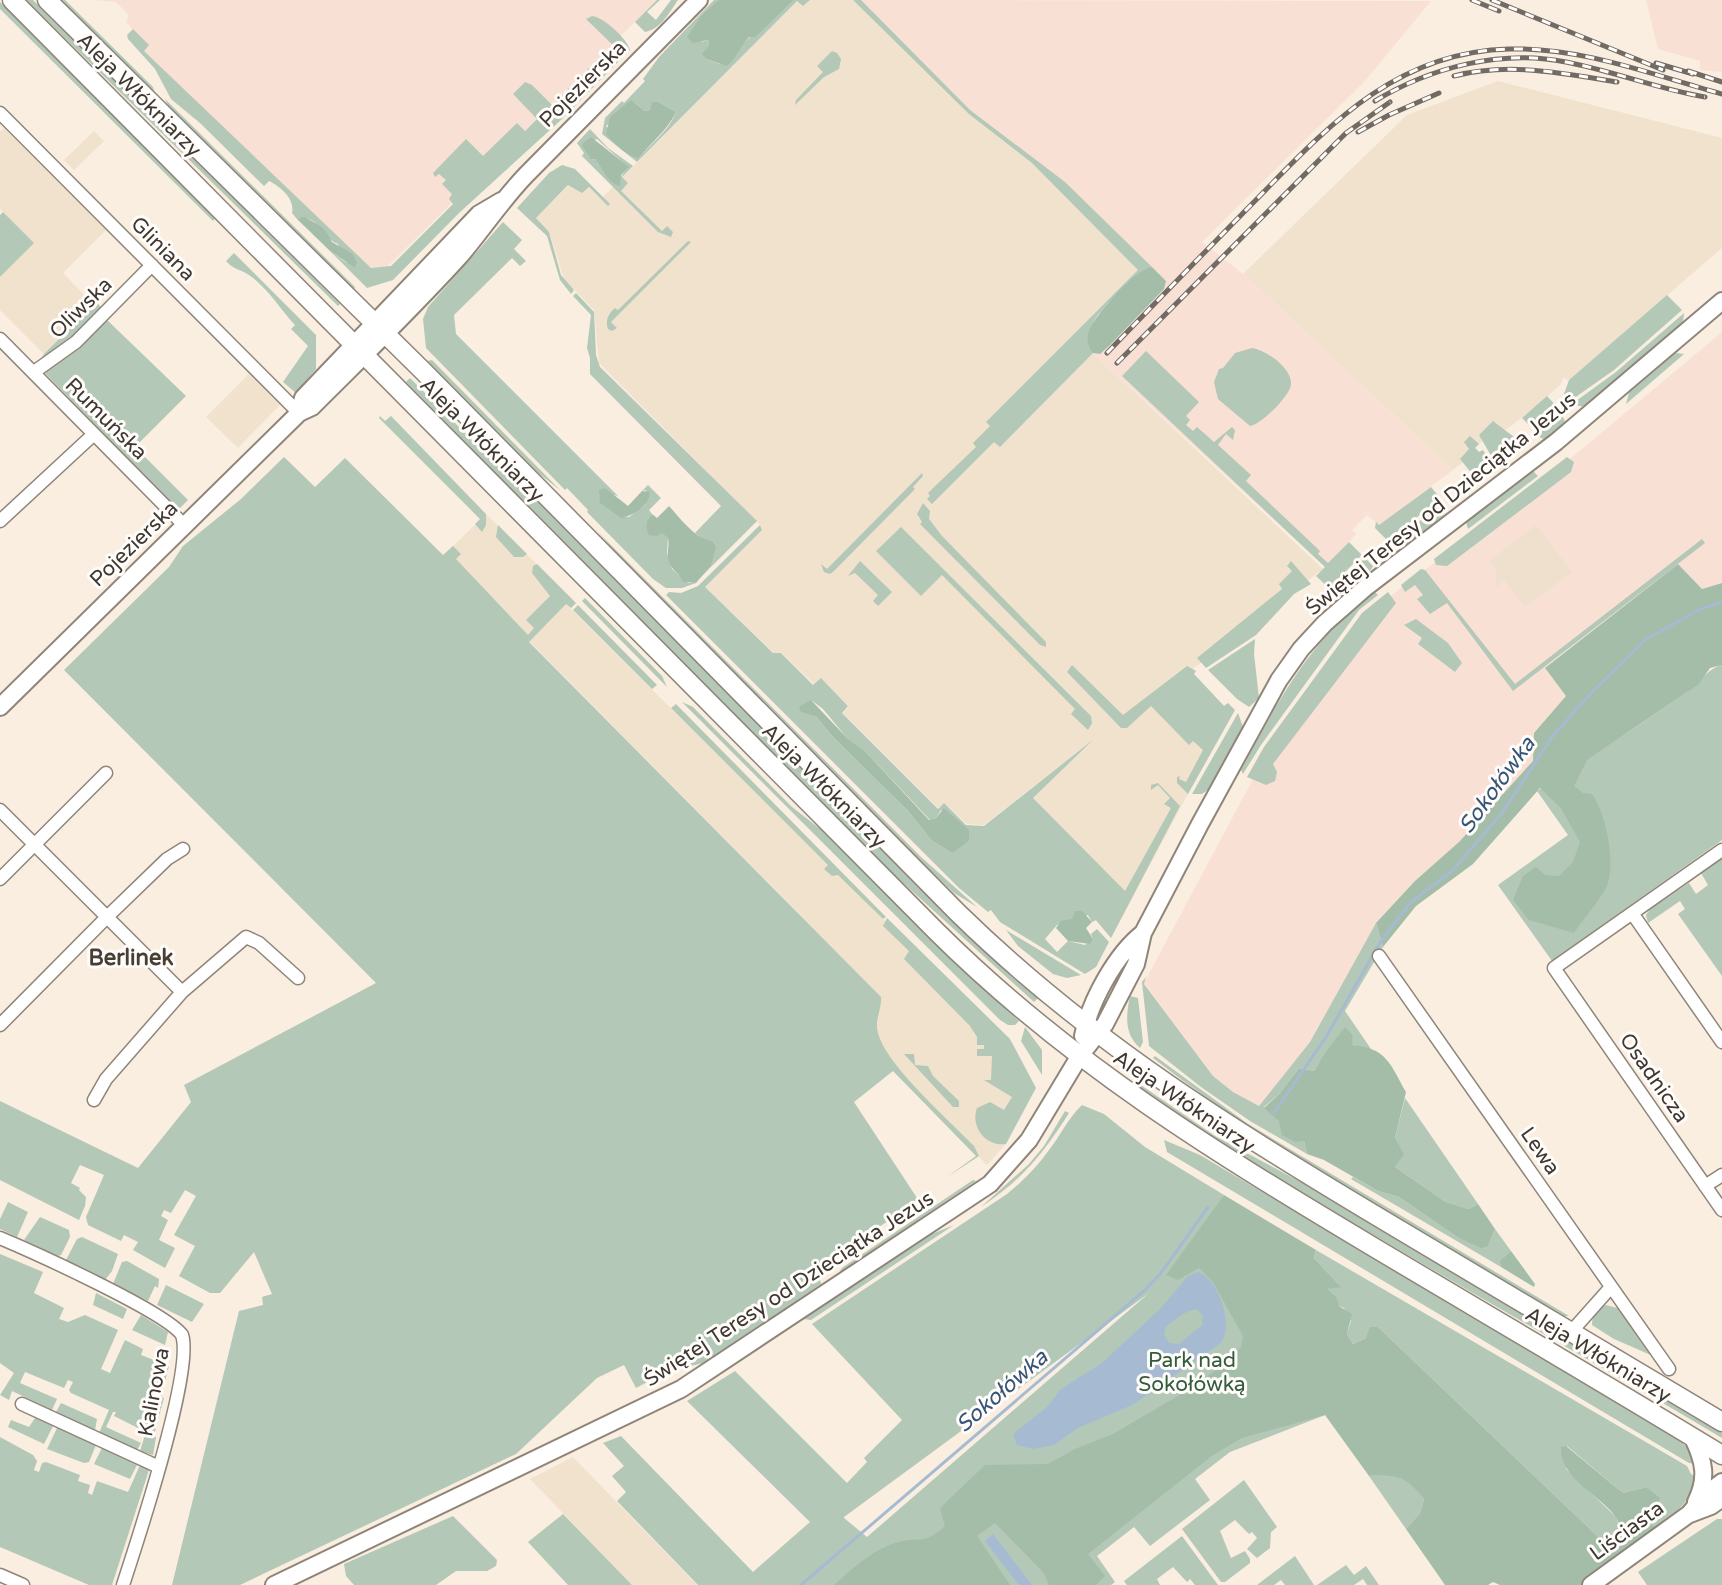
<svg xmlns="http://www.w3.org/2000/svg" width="1722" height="1585" viewBox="0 0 1722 1585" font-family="'Varela Round',sans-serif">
	<rect width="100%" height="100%" fill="#f9eee0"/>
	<path fill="#f1e2ce" d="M798,0H852L881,23L1033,162L1142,270L1076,337L1323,569L1190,671L1231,713L1111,938L1009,821L1094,739L984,825L967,824L944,803L938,808L843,713L849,706L821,678L814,684L782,653H774L705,587L762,527L599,363L594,310L564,279L550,234L536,218L569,185L588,187L601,199Z
		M1498,81L1722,138V248L1569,380L1563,378L1561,384L1534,408L1490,442L1486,438L1475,447L1478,451L1453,470L1243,274L1407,115Z
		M4,128L106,230L63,273L94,305L44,354L0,310V277L33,243L0,209V132Z
		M94,131L104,141L74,170L64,160Z
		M249,374L280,405L238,448L206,417Z
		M486,514L571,598L566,604L885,921L1000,1041L1013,1096L1006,1144L987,1165L893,1071L800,915L444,555Z
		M573,1457L697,1585H632L530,1479Z"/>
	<path fill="#f8e0d5" d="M93,0H657L385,269L366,267L143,50L148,45L126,22L129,15L116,2Z
		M859,0L1431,1L1364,82L1202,242L1243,274L1453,470L1379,525L1367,515L1352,530L1356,534L1325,567L1092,352L1157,286L1033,162L971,113Z
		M1646,0H1722V72L1700,70V61L1658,49Z
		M1722,332V583L1702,589L1678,564L1545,668L1566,696L1534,733L1533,761L1447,855L1376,923L1310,1042L1259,1106L1233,1092L1213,1076L1144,983L1252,781L1250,774L1367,614L1576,454Z"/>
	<path fill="#efe0ce" d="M1536,525L1572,572L1525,607L1504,580L1496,587V570L1489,561Z"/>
	<path fill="#b3c8b7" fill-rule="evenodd" d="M26,0H33L340,304L338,306Z
		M61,0H65L153,87L155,94Z
		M657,0H660L647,12L656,20L671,0H678C669,13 661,29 645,32L635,22Z
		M714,0H719L701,42L708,40L709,45L703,54L706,59L720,64L750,37H756L794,0H810L803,6L797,1L637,162L602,134L605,118L622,101L624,103L645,81L643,79L659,57ZM657,101L676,112C669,131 652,142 639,158L606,126L635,103L645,111L650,110Z
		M853,0H861L970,110L1065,182L1152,267C1140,268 1100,309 1094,321C1091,328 1091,347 1093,353L1000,447L994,442L932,504L927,499L930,496L928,493L976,447L973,443L990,426L986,422L1138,270L1032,163L969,114Z
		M0,2L187,188L215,218L213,221L0,9Z
		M592,16C604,17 628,40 630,50L624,56L586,19Z
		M133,29L149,45L144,51L371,268L391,266L453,204L449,199L452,194L442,184L446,180L439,174L435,177L433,173L466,139L483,156L517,123L525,131L537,119L513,94L525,82L532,85L552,105L610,47L622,58L562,119L459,213L393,280L367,288L330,251L347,263L338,244C322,239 320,214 297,219L292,213C295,199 281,187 269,181L264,186L200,123L171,99L155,69L128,39L127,35Z
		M832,51L837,53L841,59L839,69L824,77L795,105L796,100L823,72L817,66Z
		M165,99L355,287L354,290L169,107Z
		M590,129L608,148L633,166L622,177L628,183L621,191L662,231L667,226L673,232L671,237L658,232L582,156L584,153L577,143ZM597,139L628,167L619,179L595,159L591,160L581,145Z
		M562,165L575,169L610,204L608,206L589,187L582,193L568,185L536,218L549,232L561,275L574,290L571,294L560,280L547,236L517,208L549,173Z
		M3,212L34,243L0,277V215Z
		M503,222L522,240L514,249L526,261L520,266L512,258L454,315L456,334L618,496L611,494L612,511L621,517H629L645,505L646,490L642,491L648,485L661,498L649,510L652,514L648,519L668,538L667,553L672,569L688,583H696L682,588H666L653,579L587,512L588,510L567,488L565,490L426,348L423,319L428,307Z
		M688,241L691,242L611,322L617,328L612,331L608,329C605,321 608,314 615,308L618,310Z
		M234,253L316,335V369L296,393L283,382L308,346L291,329L295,325C280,309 268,288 249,275C240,269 234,270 226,261Z
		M576,293L594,312L596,355L600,367L757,521L699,579C714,560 717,548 695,533L721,506L590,374V358L587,348L591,315L573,296Z
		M1667,295L1682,310L1614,370L1570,401L1564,394L1569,380Z
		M96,302L103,309L44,362H39L44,354Z
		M1684,313L1683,323L1586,407L1574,405L1572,404L1616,372Z
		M105,318L186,396L135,447L188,500L180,508L173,506L43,371Z
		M1252,348C1266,350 1292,368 1291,384C1291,395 1261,425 1250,426L1218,399L1214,382L1219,369L1223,368L1235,353Z
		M1146,351L1199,402L1186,416L1190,420L1186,425L1193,431L1197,427L1214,442L1232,427L1235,430L1233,440L1226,434L1218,445L1251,475L1246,481L1320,551L1318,554L1328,563L1349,542L1362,555L1329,588L1316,576L1325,567L1122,376Z
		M1676,353L1684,354L1626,404L1629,393Z
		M432,360L560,490L533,469L427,361Z
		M410,378L484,452L559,521L937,904L1038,998L1034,1002L878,860L406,382Z
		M1547,396L1559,409L1533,429L1522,418Z
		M1561,412L1565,422L1545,440L1534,434Z
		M380,416L385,421L391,416L486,514V525L482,532L475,524L480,519L379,418Z
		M1493,421L1518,440L1493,459L1479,435Z
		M1470,436L1479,444L1475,448L1479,452L1483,450L1490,462L1473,475L1460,459L1469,449L1464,442Z
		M284,457L315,487L345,458L443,555L453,546L461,554L456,559L528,635L534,628L526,620L550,596L532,573L533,566L537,564L576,603L571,608L566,604L529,642L881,997C882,1009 874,1020 878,1033C886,1065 949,1120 974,1146L979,1156L947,1177L976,1156L893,1071L854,1102L919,1201L817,1267L821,1284L703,1363L666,1372L636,1388L624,1365L597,1378L516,1454L240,1585H172L239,1311L263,1305L262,1297L272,1294L254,1252L220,1293H210L179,1276L195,1246L174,1235L196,1196L185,1190L171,1213L164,1210L161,1216L168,1220L159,1240L175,1248L165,1268L133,1250L138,1242L124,1235L121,1241L88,1225L86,1217L104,1175L80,1165L71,1183L80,1188L79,1190L86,1197L85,1206L79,1220L0,1180V1101L138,1168L191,1102L184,1085L376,983L64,670L169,567L183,546L241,499Z
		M1567,457L1574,462L1571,472L1447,566L1436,565L1434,559Z
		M1533,471L1538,476L1468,529L1466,522Z
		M922,473L923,476L913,487L915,489L834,571L830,574L824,572L821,564L827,569Z
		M1431,487L1441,499L1387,540L1375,528L1376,522L1379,525Z
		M923,503L930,511L929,519L942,536L1046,642V647L1040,645L920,524L922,522L917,514Z
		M1443,503L1446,507L1444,515L1403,547L1391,543Z
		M498,525L527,554L523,557H514L496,537Z
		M760,525L762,530L705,587L773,653H781L813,685L821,678L848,706L842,713L938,809L944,803L966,825L984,826L1094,739L1033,798L1125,891L1171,808L1164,804L1170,798L1158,785L1151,790V785L1158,783L1180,806L1111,938L1096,920L1092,922L1088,915L1057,925L1045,939L1057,952L1068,941L1085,945L1093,939L1091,934L1097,929L1109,942L1096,967L1085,974L1000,922L991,910L988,912L959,888L666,595L669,592L681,593L698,586ZM811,700L823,709L847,738L864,750L930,820L936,818L941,810C958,816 958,828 961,844L952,853L931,840L908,811L831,735L816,716Z
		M901,527L1091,716L1092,723L1088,730L1071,714L1075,709L942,575L921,596L876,551Z
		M598,532L921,857L977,907L954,893L913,854L625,563Z
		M1702,539L1705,543L1513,691L1447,603L1430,614L1417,599L1423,595L1415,585L1405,592L1401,585L1421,569L1425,570L1515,684Z
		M1365,558L1373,566C1365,581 1348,590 1332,590Z
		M860,561L892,592L878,606L873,601L878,595L855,573L848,576Z
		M1291,561L1311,584L1294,594L1256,635L1206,668L1197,658L1282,589L1279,584L1292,571L1287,566Z
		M1375,592L1378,595L1359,610L1261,745L1243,774L1241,770C1281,697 1307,643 1375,592Z
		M1388,592L1396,603L1273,764L1277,772L1275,781L1266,785L1247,777L1264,747L1362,613Z
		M585,598L662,676L667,687L582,601Z
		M578,605L657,685L652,689L573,610Z
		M1416,619L1448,643L1462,663L1455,672L1418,644L1422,638L1404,625Z
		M1255,639L1254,654L1259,698L1249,707L1237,699L1208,670Z
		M1072,665L1123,715L1187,666L1196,671L1194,674L1224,706L1228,703L1235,710L1188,794L1177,783V777L1180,776L1179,779L1186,782L1203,750L1193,741L1189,745L1151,706L1127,728H1121L1067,672Z
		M1722,665V840L1552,961L1498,885L1568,835L1537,791C1588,759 1638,726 1687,692C1701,683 1706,669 1722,665Z
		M682,702L693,707L792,807L828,835L940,948L1019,1021L1015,1025H1008L1000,1020Z
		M676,704L886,917L883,919L838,875L832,876L824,869L828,865L671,708Z
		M1238,713L1243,727L1209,789L1202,794H1192Z
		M1722,858V976L1678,914L1685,909L1680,901L1648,923L1646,915L1650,909L1689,883L1696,894L1708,885L1701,873Z
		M887,918L1010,1039L1036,1088L1006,1144C986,1147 970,1127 977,1108L990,1102L1004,1110L1012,1097L984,1080H991L992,1056H977V1049H984V1045H977V1037L970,1026L904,959L909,951L883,926Z
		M1376,923L1383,947L1345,1011L1371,1049L1351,1045L1353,1035L1345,1028L1323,1055L1314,1071L1299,1068L1280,1093L1264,1107L1304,1141L1307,1154L1250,1121L1201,1087L1149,1046L1142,982L1146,977L1144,984L1213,1076L1233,1092L1259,1106L1310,1042Z
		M1006,930L1081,975L1067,978L1053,974L1018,946Z
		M1130,996L1138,998L1143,1042L1140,1048C1124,1034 1126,1015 1130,996Z
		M1025,1027L1042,1050V1075L1021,1041Z
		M904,1054H914L915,1065L928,1066L933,1076L959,1101V1107H953Z
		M1155,1056L1248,1124L1569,1316H1562C1424,1233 1280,1157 1153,1058Z
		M1135,1081L1215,1136L1301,1182L1722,1433V1438C1525,1321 1324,1212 1132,1085Z
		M1405,1098L1478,1204L1469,1209L1446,1202L1395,1167V1138Z
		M1082,1105L1104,1114L1145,1147L1224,1195L1204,1226L1325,1415L1230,1452L1195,1479L1210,1500L1150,1546L1134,1527L1097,1556L1115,1582L1111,1585H698L617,1501L626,1492L612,1476L624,1466L603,1443L621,1436L753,1572L810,1522L687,1401L735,1371L847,1483L867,1462L864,1458L902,1420L812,1324L1007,1194C1023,1181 1037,1167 1049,1150C1061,1135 1068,1118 1082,1105ZM1149,1293L867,1537L844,1518V1517Z
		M1065,1111L1069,1113C1043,1154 1022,1180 981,1207L1029,1164L1044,1146Z
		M1164,1140L1200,1155L1678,1439L1694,1454L1698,1464L1689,1463L1167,1152Z
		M1353,1177L1378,1191L1399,1197L1457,1237L1488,1246L1495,1229L1511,1251L1499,1261L1501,1267L1351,1179Z
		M973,1180L976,1181L839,1273L842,1268Z
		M8,1202L28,1212L17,1237L0,1229V1219Z
		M40,1217L69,1230L70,1237L61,1255L58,1256L24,1240Z
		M954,1225L811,1320L803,1319L927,1236Z
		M82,1237L118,1254L112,1271L105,1280L66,1260L77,1239Z
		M1316,1250L1687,1466L1691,1474L1699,1478C1691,1499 1676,1513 1660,1528L1652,1525L1650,1514L1661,1498L1647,1487L1623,1493L1567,1446L1566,1469L1616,1517L1625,1543L1612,1550L1378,1327L1366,1338L1353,1344L1347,1334L1351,1321L1344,1308L1339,1306L1326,1289L1340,1286L1314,1258Z
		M0,1254L43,1272L34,1293L64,1308L59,1319L68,1322L85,1315L118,1330L101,1369L110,1373L125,1340L143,1349L141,1355L169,1366L161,1397L164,1398L154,1435L156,1437L153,1455L140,1451L146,1432L114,1416L116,1412H113L106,1427L141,1443L137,1450L99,1433L109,1410L71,1393L69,1390L73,1382L68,1380L64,1388L25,1372L20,1383L57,1399L52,1410L12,1391L9,1400L0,1395L14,1373L0,1363Z
		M127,1261L159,1279L158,1288L155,1286L148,1301L113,1284L122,1262Z
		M166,1285L204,1304L192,1322L157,1305Z
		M96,1293L127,1309L123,1319L93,1305Z
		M1606,1305L1621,1309L1653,1356L1614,1339L1592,1325C1592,1315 1597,1309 1606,1305Z
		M141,1315L168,1332L165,1345L132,1330Z
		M61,1403L97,1419L95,1430L56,1412Z
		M35,1418L53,1426L44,1444L8,1427L11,1420L29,1427Z
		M57,1428L96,1445L89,1462L84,1463L47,1449Z
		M0,1437L33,1455L37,1461L34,1470L39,1472L42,1463L46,1462L80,1475L78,1481L90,1485L88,1493L92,1495L97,1481L128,1492L140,1465L149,1470L112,1585H89L0,1547Z
		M102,1448L137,1465L130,1479L94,1464Z
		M1393,1474L1413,1485L1424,1499L1420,1513L1406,1529L1369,1476Z
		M1244,1480L1277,1527L1271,1532L1270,1548L1257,1558L1247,1549L1257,1538L1252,1532L1249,1534L1235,1520L1220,1531L1231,1558L1245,1551L1250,1559V1563L1225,1582H1221L1182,1529Z
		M563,1514L632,1585H568L528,1542Z
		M453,1516L497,1560L496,1566L487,1571H456L436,1585H354L346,1576L344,1564Z
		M1717,1519H1722V1585H1647L1638,1572Z
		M1182,1536L1218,1585H1195L1190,1579L1187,1582L1173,1567L1157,1579L1160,1585H1127L1124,1581Z
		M1295,1556L1314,1585H1285L1281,1580L1274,1585H1257Z
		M1346,1565L1354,1575L1366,1566L1379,1585H1367L1363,1579L1354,1585H1317Z"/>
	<path fill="#a4bda9" d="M719,0H794L756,37H749C740,46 739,55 727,66L706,59L702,54L709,45L708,40L693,43L687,37L701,16Z
		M631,100L645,111L650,110L652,103L657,101L676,112C667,131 652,141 639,158C627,157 614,143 606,134L610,117Z
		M591,137L629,167L621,175L620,186C605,181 604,169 595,159L591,160L581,145Z
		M304,217C321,226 324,226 332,242L353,254L357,263L354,267L330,251L297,219Z
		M1152,267L1166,281L1164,289L1110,345L1100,354L1093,353C1088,347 1086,340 1089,331C1095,315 1136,268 1152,267Z
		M605,488L628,506L642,491L650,492C650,505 633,516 621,518L600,503L599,490Z
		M669,506C680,518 695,539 712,541L716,547L711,565L696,583L683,582C680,573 672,571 669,562C666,553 670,546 668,538L662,533L656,536L649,535C645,526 646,520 652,514L657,518Z
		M1678,564L1702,589L1722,583V665L1710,668L1699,684L1587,760L1574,786L1583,793L1592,794C1606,814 1615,859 1608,883C1606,893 1581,922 1574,933L1529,920L1513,900L1523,876L1536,867L1545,875L1559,876L1573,862L1580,842L1561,808L1540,788L1473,864L1416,906L1383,947L1376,923L1415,881L1459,842L1533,761L1534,733L1566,696L1545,668Z
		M811,700L847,738L864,750L929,820L936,818L944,808L969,830V840L965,844L952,853L931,840L908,811L831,735L816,716L801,712L799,707Z
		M1075,911H1082L1092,922L1086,928L1093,939L1090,944L1068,941L1056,928L1061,921L1072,919Z
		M1345,1027L1353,1035L1352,1045C1387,1048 1390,1064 1406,1092L1395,1138L1404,1154L1395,1167L1446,1202L1469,1209L1478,1204L1495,1229L1488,1246L1481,1248L1457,1237L1399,1197L1378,1191L1324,1160L1307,1154L1304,1141L1295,1142L1282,1135L1279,1121L1264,1108L1280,1093L1299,1068L1314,1071L1323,1055Z
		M1224,1195L1316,1250L1314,1258L1341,1287L1327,1289L1336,1297L1339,1306L1352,1314L1347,1334L1353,1344L1366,1338L1370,1327H1378L1612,1550L1625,1543C1622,1535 1620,1523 1615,1516C1599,1494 1559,1478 1561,1447L1566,1446L1623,1493L1647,1487L1661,1498L1650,1514L1652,1525L1660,1528L1581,1585H1500L1493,1582L1488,1585H1445L1406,1529L1420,1513L1424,1499C1406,1476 1396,1474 1369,1476L1325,1415L1242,1438L1213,1455L1088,1554L1105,1576L1096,1585H1049L1044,1573L995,1523L977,1536L1010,1585H834C851,1570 872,1550 895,1543C921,1535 921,1547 945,1526L940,1508L985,1465L1048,1464L1075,1449L1113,1434L1181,1394L1216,1370L1241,1347L1243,1336L1213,1282L1199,1268L1178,1280L1166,1275Z
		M1511,1251L1535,1284L1534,1287L1501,1267L1499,1261Z"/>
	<path fill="#a6bbd2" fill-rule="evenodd" d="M1198,1272C1219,1279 1234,1325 1221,1343L1132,1405L1078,1428L1054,1445L1033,1449L1017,1445L1013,1434L1047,1407L1061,1389L1102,1363L1160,1309L1188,1276ZM1197,1309L1203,1316L1202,1325L1179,1344L1169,1343L1164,1334L1166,1327C1173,1320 1188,1310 1197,1309Z
		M993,1534L1032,1585H1019L985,1541Z"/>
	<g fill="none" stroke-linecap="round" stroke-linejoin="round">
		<path stroke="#a6bbd2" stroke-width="3" d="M1274,1113L1326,1037L1381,941L1410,903L1452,871L1501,814L1552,737L1590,694L1646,639L1701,609L1722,602
			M801,1585L1145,1290L1161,1273L1208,1207"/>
		<g stroke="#8f8579" stroke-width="15">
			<path id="street" d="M0,113L299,413
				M0,339L185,526
				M34,372L76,342L152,265
				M0,521L94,434
				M0,810L182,992L246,937L259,943L298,978
				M1722,850L1554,968L1722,1210
				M0,879L106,773
				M1632,913L1722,1042
				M1379,956L1669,1369
				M0,1025L107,917L167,859L183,849
				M94,1100L106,1079L182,992
				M1705,1186L1722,1175
				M0,1238C31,1251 166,1312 182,1335C194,1370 137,1542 123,1585
				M1571,1332L1611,1287
				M22,1404L159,1467
				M0,1575L23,1585"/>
		</g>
		<g stroke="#8f8579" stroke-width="20">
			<path id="secondary" d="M299,413L303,398L479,214L501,201
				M0,707L299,413L312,407C362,357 413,308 460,256C483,229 501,201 526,175L699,0
				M1083,1036C1090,1001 1116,954 1143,933
				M1693,1438C1704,1461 1708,1478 1696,1502
				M1690,1514L1711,1506L1722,1498
				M274,1585L681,1389L990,1184L1029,1140L1079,1057L1105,1024L1136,964L1143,933L1200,824L1279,680L1301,649L1325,623L1365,588L1556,442L1722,301
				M1591,1585L1689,1514L1704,1496L1722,1482"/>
		</g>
		<g stroke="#8f8579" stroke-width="21">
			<path id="primary" d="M12,0L937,932C1070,1064 1216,1153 1375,1248C1491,1317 1607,1385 1722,1455
				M47,0L423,371L958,913C1092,1044 1240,1135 1400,1230C1507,1294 1615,1358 1722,1422"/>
		</g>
		<use href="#street" stroke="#fff" stroke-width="12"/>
		<use href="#secondary" stroke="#fff" stroke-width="16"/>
		<use href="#primary" stroke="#fff" stroke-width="18"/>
		<g stroke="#726b64" stroke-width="5">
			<path id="rail" d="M1472,0L1499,11
				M1492,0L1663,70
				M1656,63L1693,74
				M1688,71L1722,82
				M1454,76C1509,62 1562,73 1617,82
				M1375,101C1431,67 1502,49 1566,62C1613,71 1658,89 1705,97
				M1358,132L1389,115L1439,93
				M1107,353C1153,305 1200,257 1246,210C1323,132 1391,52 1509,49C1582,47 1653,75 1722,94
				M1117,363L1346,133L1390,102"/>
		</g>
		<use href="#rail" stroke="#fffcfa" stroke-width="3" stroke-dasharray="9" stroke-linecap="butt"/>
	</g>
	<g text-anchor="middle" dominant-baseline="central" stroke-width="6" stroke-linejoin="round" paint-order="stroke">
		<g font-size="21" fill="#3d3833" stroke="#fffcfa">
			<text transform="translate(583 84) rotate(-45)">Pojezierska</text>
			<text transform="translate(139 95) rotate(45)">Aleja Włókniarzy</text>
			<text transform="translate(163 249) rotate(45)">Gliniana</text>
			<text transform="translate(81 308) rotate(-44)">Oliwska</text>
			<text transform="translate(106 419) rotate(45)">Rumuńska</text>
			<text transform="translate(482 440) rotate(45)">Aleja Włókniarzy</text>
			<text transform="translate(1441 504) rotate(-39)">Świętej Teresy od Dzieciątka Jezus</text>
			<text transform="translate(134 544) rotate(-44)">Pojezierska</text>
			<text transform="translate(824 786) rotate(45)">Aleja Włókniarzy</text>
			<text transform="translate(1654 1078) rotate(55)">Osadnicza</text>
			<text transform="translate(1184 1102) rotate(34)">Aleja Włókniarzy</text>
			<text transform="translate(1540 1151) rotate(55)">Lewa</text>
			<text transform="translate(789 1289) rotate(-33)">Świętej Teresy od Dzieciątka Jezus</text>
			<text transform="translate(1598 1355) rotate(31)">Aleja Włókniarzy</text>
			<text transform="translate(154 1392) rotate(-79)">Kalinowa</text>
			<text transform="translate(1627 1531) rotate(-36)">Liściasta</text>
		</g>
		<g font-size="21" fill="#325c3d" stroke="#fffcfa">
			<text x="1192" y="1360">Park nad<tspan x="1192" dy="24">Sokołówką</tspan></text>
		</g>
		<g font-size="22" font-style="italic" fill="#355578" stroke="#fffcfa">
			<text transform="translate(1497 785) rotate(-54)">Sokołówka</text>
			<text transform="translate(1002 1391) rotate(-41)">Sokołówka</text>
		</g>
		<g font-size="22" font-weight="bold" fill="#473f34" stroke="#fffcfa">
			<text x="131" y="958">Berlinek</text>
		</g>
	</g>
</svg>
